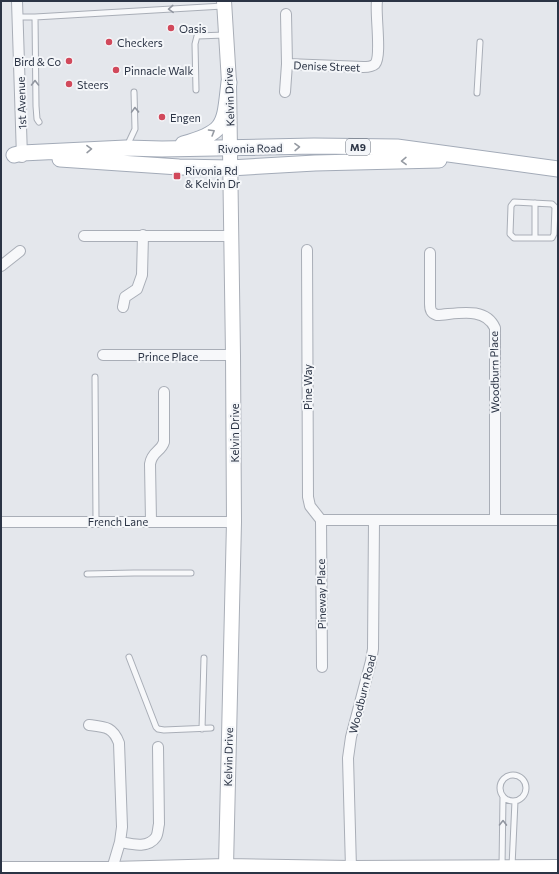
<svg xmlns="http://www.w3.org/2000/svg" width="559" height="874" viewBox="0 0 559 874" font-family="Commissioner,sans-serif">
	<rect width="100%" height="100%" fill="#e4e7ec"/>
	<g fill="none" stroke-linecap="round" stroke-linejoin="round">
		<g stroke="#a9aeb7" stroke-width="7">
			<path id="lane" d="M18,17H35L36,106L37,119L39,122
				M35,17L223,6
				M196,90L195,44L197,36L225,35
				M477,93L480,42
				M127,146L135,129L134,92
				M514,202L552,204L555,207L554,234L552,238H514L510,234L511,206Z
				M535,238V203
				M95,377L96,521
				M87,574L134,573H191
				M129,657L156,727L158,729L164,730L211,728
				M202,729L204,658
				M500 788a13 13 0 1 1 26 0a13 13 0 1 1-26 0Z
				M502,866L503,797
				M512,866L515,801"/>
		</g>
		<g stroke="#a9aeb7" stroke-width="12">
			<path id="street" d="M17,1L22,157
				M287,64L363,67C367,67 372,67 375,64C382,56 375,14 377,1
				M285,92L287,64L286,14
				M84,236H231
				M307,250L308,497L310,506L321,520
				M430,253V304C430,310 431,313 437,315C457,314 485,306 495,328V520
				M1,266L20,251
				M123,307L125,297L137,289L142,275L143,235
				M103,355H233
				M321,520H558
				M321,520L322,667
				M151,521L150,464C152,451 161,452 164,442V392
				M1,522H234
				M89,725C106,727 113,727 119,743L122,827L120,842L112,869
				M120,842C131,844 148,849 156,837C158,834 158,828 159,824L158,747
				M351,868L348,758L351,737L371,661L373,649L374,520"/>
		</g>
		<g stroke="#a9aeb7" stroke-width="16">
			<path id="secondary" d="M224,1L229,82L233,355L234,522L226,866
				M1,869H112L226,866L351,868L558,867"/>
		</g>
		<g stroke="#a3abb8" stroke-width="17">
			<path id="primary" d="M183,144C227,132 224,124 229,82
				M14,155L22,153L126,148L162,149L314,146L397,147L558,169
				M60,159L179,167L230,168L315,163L439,160"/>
		</g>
		<use href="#lane" stroke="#f7f8fa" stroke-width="5"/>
		<use href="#street" stroke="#f7f8fa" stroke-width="10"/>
		<use href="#secondary" stroke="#fff" stroke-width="14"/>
		<use href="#primary" stroke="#fff" stroke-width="15"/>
	</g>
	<defs><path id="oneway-chevron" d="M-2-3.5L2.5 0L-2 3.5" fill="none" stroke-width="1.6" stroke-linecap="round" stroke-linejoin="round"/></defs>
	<g stroke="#9196a0">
		<use href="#oneway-chevron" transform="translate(171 9) rotate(177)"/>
		<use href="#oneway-chevron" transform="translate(35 83) rotate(-90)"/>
		<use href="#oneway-chevron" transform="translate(135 110) rotate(-92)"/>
		<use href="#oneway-chevron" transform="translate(503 823) rotate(-89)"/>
	</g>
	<g stroke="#959aa2">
		<use href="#oneway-chevron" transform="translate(212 132) rotate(-31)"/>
		<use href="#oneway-chevron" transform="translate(297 147) rotate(-1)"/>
		<use href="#oneway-chevron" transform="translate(89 149) rotate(-1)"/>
		<use href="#oneway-chevron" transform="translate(404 161) rotate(179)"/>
	</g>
	<g fill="#d1495b" stroke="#f4f6f9" stroke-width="1.5">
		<circle cx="171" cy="28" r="4"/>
		<circle cx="109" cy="42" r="4"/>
		<circle cx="69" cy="61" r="4"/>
		<circle cx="116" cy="70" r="4"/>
		<circle cx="69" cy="84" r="4"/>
		<circle cx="162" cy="117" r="4"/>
		<rect x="173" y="172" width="8" height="8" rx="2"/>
	</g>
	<g text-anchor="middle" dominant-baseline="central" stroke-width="4" stroke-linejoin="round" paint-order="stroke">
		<rect fill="#f4f6f9" stroke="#676e7b" stroke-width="1" x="346" y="139" width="24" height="16" rx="3"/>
		<g font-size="10" font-weight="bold" fill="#2b3445">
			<text x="358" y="147">M9</text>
		</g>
		<g font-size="11" fill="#2b3445" stroke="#f4f6f9" text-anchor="start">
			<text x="179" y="28">Oasis</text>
			<text x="117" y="42">Checkers</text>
			<text x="61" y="61" text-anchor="end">Bird &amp; Co</text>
			<text x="124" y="70">Pinnacle Walk</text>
			<text x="77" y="84">Steers</text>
			<text x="170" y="117">Engen</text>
			<text x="185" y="170">Rivonia Rd<tspan x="185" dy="13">&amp; Kelvin Dr</tspan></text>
		</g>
		<g font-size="11" fill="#2b3445" stroke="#f4f6f9">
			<text transform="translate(327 66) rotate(2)">Denise Street</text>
			<text transform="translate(229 97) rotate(-92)">Kelvin Drive</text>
			<text transform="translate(21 103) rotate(-92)">1st Avenue</text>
			<text transform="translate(250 148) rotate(-1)">Rivonia Road</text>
			<text x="168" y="356">Prince Place</text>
			<text transform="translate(494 372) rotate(-91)">Woodburn Place</text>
			<text transform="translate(307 387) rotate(-90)">Pine Way</text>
			<text transform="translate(234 433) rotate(-90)">Kelvin Drive</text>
			<text x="118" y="521">French Lane</text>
			<text transform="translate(321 594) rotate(-91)">Pineway Place</text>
			<text transform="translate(362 694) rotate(-76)">Woodburn Road</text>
			<text transform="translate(228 757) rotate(-89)">Kelvin Drive</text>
		</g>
	</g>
	<rect width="559" height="874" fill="none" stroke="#2b3445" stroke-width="4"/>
</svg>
